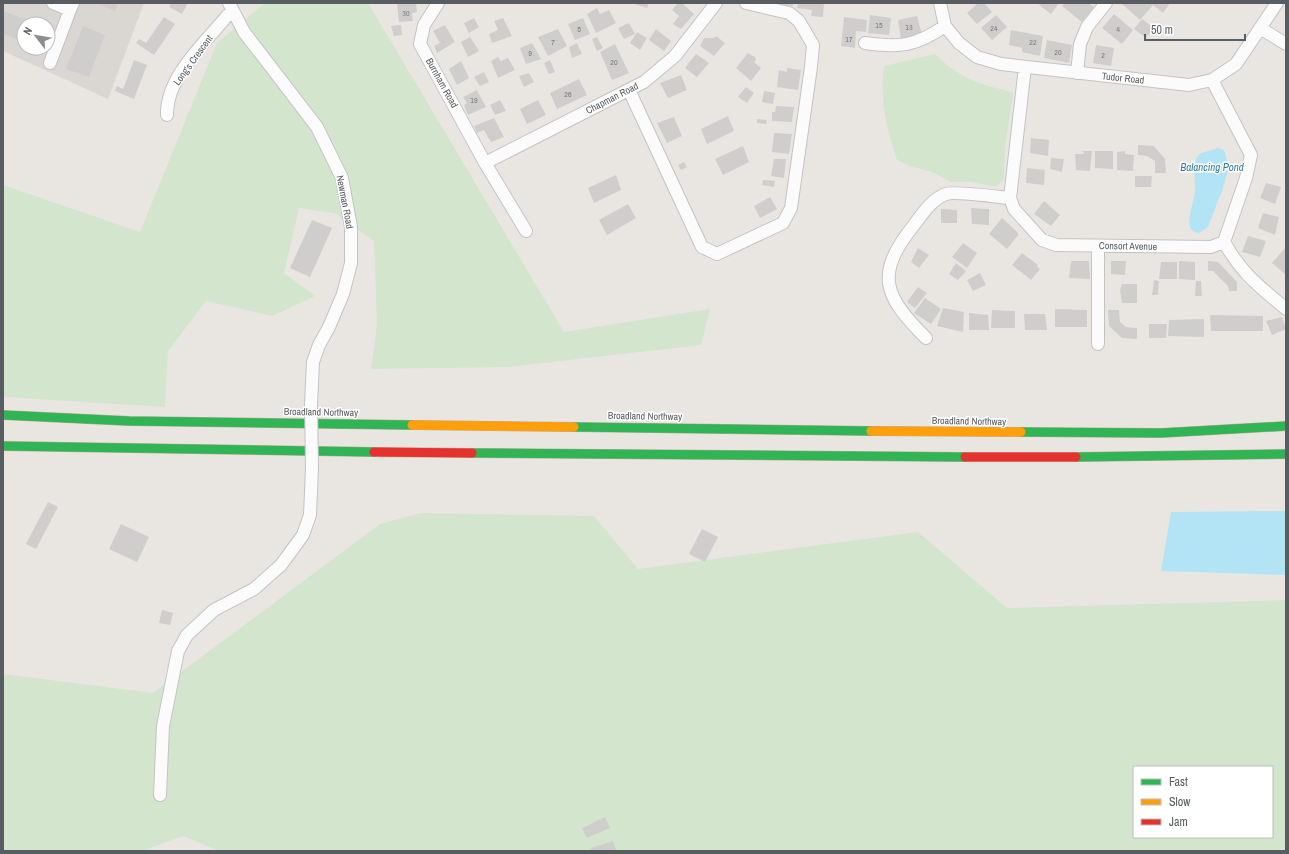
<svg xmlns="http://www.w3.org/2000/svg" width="1289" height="854" viewBox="0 0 1289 854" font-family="'Archivo Narrow',sans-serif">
	<rect width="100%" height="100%" fill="#e9e6e2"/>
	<path fill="#dad7d3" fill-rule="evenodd" d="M3,3H144L108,99L3,51ZM24,24H48V48H24Z"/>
	<path fill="#d3e5cc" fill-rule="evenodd" d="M265,3H368L564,332L710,309L701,345L508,367L371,369L377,325L374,241L334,213L299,208L284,273L315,296L272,316L206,301L168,351L165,407L3,397V185L140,232L217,43Z
		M935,54C951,70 967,80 989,86C997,89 1005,89 1013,93L1005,149L1004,179L996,187L971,182H951L932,172L910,166L897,160C887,129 879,100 884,66Z
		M421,513L594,516L638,569L918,532L1007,608L1286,600V851H219L183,836L142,851H3V674L153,693L380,524ZM1134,767H1272V837H1134Z"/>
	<path fill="#b3e4f6" d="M1218,148L1224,150L1229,167L1223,188L1208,227L1199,233C1196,232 1193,232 1191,229C1186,220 1194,202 1195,192C1196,181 1190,160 1201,153Z
		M1286,511V575L1161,571L1171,512Z"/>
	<path fill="#d0cecc" d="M96,3H118L115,11Z
		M171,3H188L182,14L169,7Z
		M416,3L417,12L412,13L413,21L399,22L397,4Z
		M632,3H649L647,8Z
		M678,3H682L694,14L681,29L673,24L679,16L672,10Z
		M779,3H793V6L779,4Z
		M798,3H824L823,17L811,16L812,10L797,8Z
		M978,3H984L992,12L977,24L967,13Z
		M1041,3H1059L1051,14L1039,5Z
		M1065,3H1088L1094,7L1082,22L1062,6Z
		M1121,3L1151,4L1170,3L1163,13L1153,5L1140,20Z
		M597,8L600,14L609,10L616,23L596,33L587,14Z
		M3,11L38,24H24V42L3,34Z
		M1114,14L1133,30L1122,44L1102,28Z
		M870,15L891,18L889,35L868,33Z
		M996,15L1007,27L992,40L981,28Z
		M917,16L922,35L901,39L898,20Z
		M164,17L175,24L154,55L136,43L139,39L146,43Z
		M844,17L867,20L866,32L856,31L855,48L841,46Z
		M474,18L479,27L469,33L464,23Z
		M503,18L512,36L492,43L489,34L498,30L494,21Z
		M583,18L590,34L575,40L568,24Z
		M1142,19L1154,28L1146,38L1134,29Z
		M629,23L635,34L624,39L618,28Z
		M401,25L402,35L394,36L391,26Z
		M445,25L455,42L437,53L434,46L440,43L433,31Z
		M83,26L105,35L89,77L66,69Z
		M558,29L567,46L548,56L538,37Z
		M656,29L671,41L664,51L649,40Z
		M1011,30L1043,36L1040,56L1022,52V48L1009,45Z
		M637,32L647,38L640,50L630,43Z
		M716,36L725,43L714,56L700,46L704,38H714Z
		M470,37L479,51L468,57L461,42Z
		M597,37L603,48L597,51L592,39Z
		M1047,40L1072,45L1069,63L1044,58Z
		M532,43L541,59L526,64L520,48Z
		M577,43L582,54L572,58L569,47Z
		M615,44L629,73L612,80L600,52Z
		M1096,45L1114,48L1111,66L1093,63Z
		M748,53L755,57L756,60L754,62L761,68L751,81L736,68Z
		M696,54L709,63L697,77L685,68Z
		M498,57L501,61L508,58L515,70L498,78L491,61Z
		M134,60L147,65L134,99L115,91L117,86L123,89Z
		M550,60L555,72L549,74L544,63Z
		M461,61L469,78L457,85L449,69Z
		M787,68L801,70L798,90L777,87L779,70L787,72Z
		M484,72L489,82L480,86L474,77Z
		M529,73L534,82L524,87L519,76Z
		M681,75L687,90L668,98L660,83Z
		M579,79L587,95L557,109L550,93Z
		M746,87L754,93L747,103L738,97Z
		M477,90L486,107L468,115L464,105L467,103L463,97Z
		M764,91L775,93L773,104L762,102Z
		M500,100L506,111L495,115L490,105Z
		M538,100L546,115L527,124L520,109Z
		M776,106L794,107L792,122L772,121V112H775Z
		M728,116L734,131L707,144L701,129Z
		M674,117L682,136L667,143L657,123Z
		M494,118L504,137L491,142L484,130L477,133L474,126Z
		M757,119L767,120L766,124L757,123Z
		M774,133L792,134L789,154L772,152Z
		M1031,138L1049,140L1048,156L1030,153Z
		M1138,145L1154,146L1165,159L1166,173H1155V161L1147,156L1138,155Z
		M743,146L749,162L723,175L715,159Z
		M1083,151H1092L1090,171L1076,170L1075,154H1084Z
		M1095,151H1113V169L1095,168Z
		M1125,151V154L1134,155L1133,171L1117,170V152Z
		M1051,158L1064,159L1062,172L1050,169Z
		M774,159H786L784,178L771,176Z
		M684,162L687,167L681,170L678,165Z
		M1027,168L1045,170L1044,185L1026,183Z
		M616,175L621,190L594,203L588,188Z
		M1135,176H1152L1151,187H1135Z
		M763,180L775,181L774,187L762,185Z
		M1266,183L1281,187L1275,204L1260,198Z
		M770,197L777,209L760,218L754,206Z
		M1044,201L1060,215L1051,226L1034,214Z
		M628,204L636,218L607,235L599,220Z
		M971,208L989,209V225L972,224Z
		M941,209L957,210V223H941Z
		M1263,213L1279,217L1275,235L1258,228Z
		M1002,218L1019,234L1007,249L989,234Z
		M312,220L332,228L310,277L290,268Z
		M1248,236L1266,241L1260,257L1242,252Z
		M963,243L977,253L967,268L952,257Z
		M918,248L929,255L919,268L911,262Z
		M1285,248L1286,249V275L1272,263Z
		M1022,253L1038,265L1037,267L1040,269L1031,280L1012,265Z
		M1071,261H1089L1090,279L1069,278Z
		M1111,261H1126L1125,275L1111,274Z
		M1179,261L1195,262V280L1179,279Z
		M1208,261L1218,262L1237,282V291H1229L1228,286L1213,271H1208Z
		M1161,262H1177V279H1159Z
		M956,263L966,271L958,280L949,274Z
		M980,273L986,285L973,291L967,280Z
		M1154,280L1159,281L1158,295H1152Z
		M1196,281H1201L1202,296H1195Z
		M1122,284H1137V303H1122L1120,290Z
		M918,287L927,293L915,308L907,302Z
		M925,298L941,309L931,324L914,313Z
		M943,308L964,312L963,332L937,326Z
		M1055,309L1087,310V327H1055Z
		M992,310L1015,311V328H991Z
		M1108,310H1119L1120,322L1126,327L1137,328V339L1122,338L1109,326Z
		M969,313L988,315L989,330H969Z
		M1024,314H1045L1047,330H1025Z
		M1210,315L1263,316V331H1211Z
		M1282,317L1286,329L1272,335L1266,321Z
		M1204,319V337L1168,336L1169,320Z
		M1149,324H1167L1166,338H1149Z
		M48,502L58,507L36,549L26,544Z
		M121,524L149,537L137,562L109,549Z
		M702,529L718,537L705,562L689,554Z
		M162,610L173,613L170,625L159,623Z
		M605,817L610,828L587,838L582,828Z
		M613,841L616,850L592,851L591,848Z"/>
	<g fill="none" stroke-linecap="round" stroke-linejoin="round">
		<g stroke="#c4c3c3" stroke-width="14">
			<path id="street" d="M53,3L70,10L73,3
				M229,3L244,32L317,127L342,178L351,227V263L343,294L329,327L319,345L313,362L311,404
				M438,3L424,25L420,44L485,163L526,231
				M940,3L945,26L959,43L977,57L1001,64L1189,85L1212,80L1236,64L1277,3
				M1260,28L1286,44
				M865,43C900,48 916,46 945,26
				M50,63L70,10
				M1025,67L1010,198L1014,209L1042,240L1056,245L1211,247L1224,242L1246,178L1251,155L1212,80
				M1077,73L1080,44L1087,27L1106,3
				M629,90L702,247L717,254L783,223L791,208L811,67L813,45L799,21L789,13L746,3
				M167,115C166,77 204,44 227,16L232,12
				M485,163L644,82L675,56L716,3
				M1224,242C1242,274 1259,286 1286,309
				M926,338C884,296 874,275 914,225C923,213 932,199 946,194C954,191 999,197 1010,198
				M1098,344V246
				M160,795L163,726L178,651L187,635L214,610L254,589L281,565L303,535L310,515L312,468"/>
		</g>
		<g stroke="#c0aa90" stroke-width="10">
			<path id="fast" d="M3,415L129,421L412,425
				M574,427L871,431
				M1021,432L1161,433L1286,426
				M3,446L374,452
				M472,453L965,457
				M1076,457L1286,454"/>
		</g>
		<g stroke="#c0aa90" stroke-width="10">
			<path id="slow" d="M412,425L574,427
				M871,431L1021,432"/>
		</g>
		<g stroke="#c0aa90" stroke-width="10">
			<path id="jam" d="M374,452L472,453
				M965,457H1076"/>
		</g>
		<use href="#street" stroke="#fcfbfb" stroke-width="12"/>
		<use href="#fast" stroke="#30b455" stroke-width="9"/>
		<use href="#slow" stroke="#ff9f0a" stroke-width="9"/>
		<use href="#jam" stroke="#e5322d" stroke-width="9"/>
		<g stroke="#c4c3c3" stroke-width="14" stroke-linecap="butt">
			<path id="street-bridge" d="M311,404L312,468"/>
		</g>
		<use href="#street-bridge" stroke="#fcfbfb" stroke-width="12"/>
	</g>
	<g text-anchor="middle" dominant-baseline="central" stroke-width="3" stroke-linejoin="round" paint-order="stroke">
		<g font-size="8" fill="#777a7d">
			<text x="406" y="13">30</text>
			<text x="879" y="25">15</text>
			<text x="909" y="27">13</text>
			<text x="994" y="28">24</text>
			<text x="579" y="29">5</text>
			<text x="1118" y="29">4</text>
			<text x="849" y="39">17</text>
			<text x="553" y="42">7</text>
			<text x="1033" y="42">22</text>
			<text x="1058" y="52">20</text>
			<text x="530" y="53">9</text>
			<text x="1103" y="55">2</text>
			<text x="614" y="62">20</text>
			<text x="568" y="94">26</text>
			<text x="474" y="100">19</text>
		</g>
		<g font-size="10" fill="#585d61" stroke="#fff">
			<text transform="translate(193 60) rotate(-54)">Long's Crescent</text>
			<text transform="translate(1123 78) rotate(6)">Tudor Road</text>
			<text transform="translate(442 83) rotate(61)">Burnham Road</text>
			<text transform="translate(612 98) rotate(-27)">Chapman Road</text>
			<text transform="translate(345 202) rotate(79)">Newman Road</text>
			<text transform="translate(1128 246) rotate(1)">Consort Avenue</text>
			<text transform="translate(321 412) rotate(1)">Broadland Northway</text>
			<text transform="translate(645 416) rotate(1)">Broadland Northway</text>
			<text transform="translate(969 421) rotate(1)">Broadland Northway</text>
		</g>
		<g font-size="11" font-style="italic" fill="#347aa0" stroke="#fff">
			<text x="1212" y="167">Balancing Pond</text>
		</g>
	</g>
	<rect width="1289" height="854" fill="none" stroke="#585d61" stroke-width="8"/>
	<rect x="1133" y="766" width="140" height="72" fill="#ffffff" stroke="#bcbec0"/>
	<rect x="1141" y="779" width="20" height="6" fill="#30b455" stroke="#bcbec0"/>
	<text x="1169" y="786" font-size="12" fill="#585d61">Fast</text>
	<rect x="1141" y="799" width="20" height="6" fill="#ff9f0a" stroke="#bcbec0"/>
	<text x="1169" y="806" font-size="12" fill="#585d61">Slow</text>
	<rect x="1141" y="819" width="20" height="6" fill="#e5322d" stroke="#bcbec0"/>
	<text x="1169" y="826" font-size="12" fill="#585d61">Jam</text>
	<g transform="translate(36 36) rotate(301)"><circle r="19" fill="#ffffff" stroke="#bcbec0"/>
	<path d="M0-3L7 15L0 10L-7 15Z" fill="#8b8d8e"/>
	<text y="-6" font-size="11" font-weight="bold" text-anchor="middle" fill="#585d61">N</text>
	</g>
	<path d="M1145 34v6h100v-6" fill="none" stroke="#585d61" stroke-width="2"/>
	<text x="1151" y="34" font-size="12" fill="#585d61" stroke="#ffffff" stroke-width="3" paint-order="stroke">50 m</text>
</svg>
